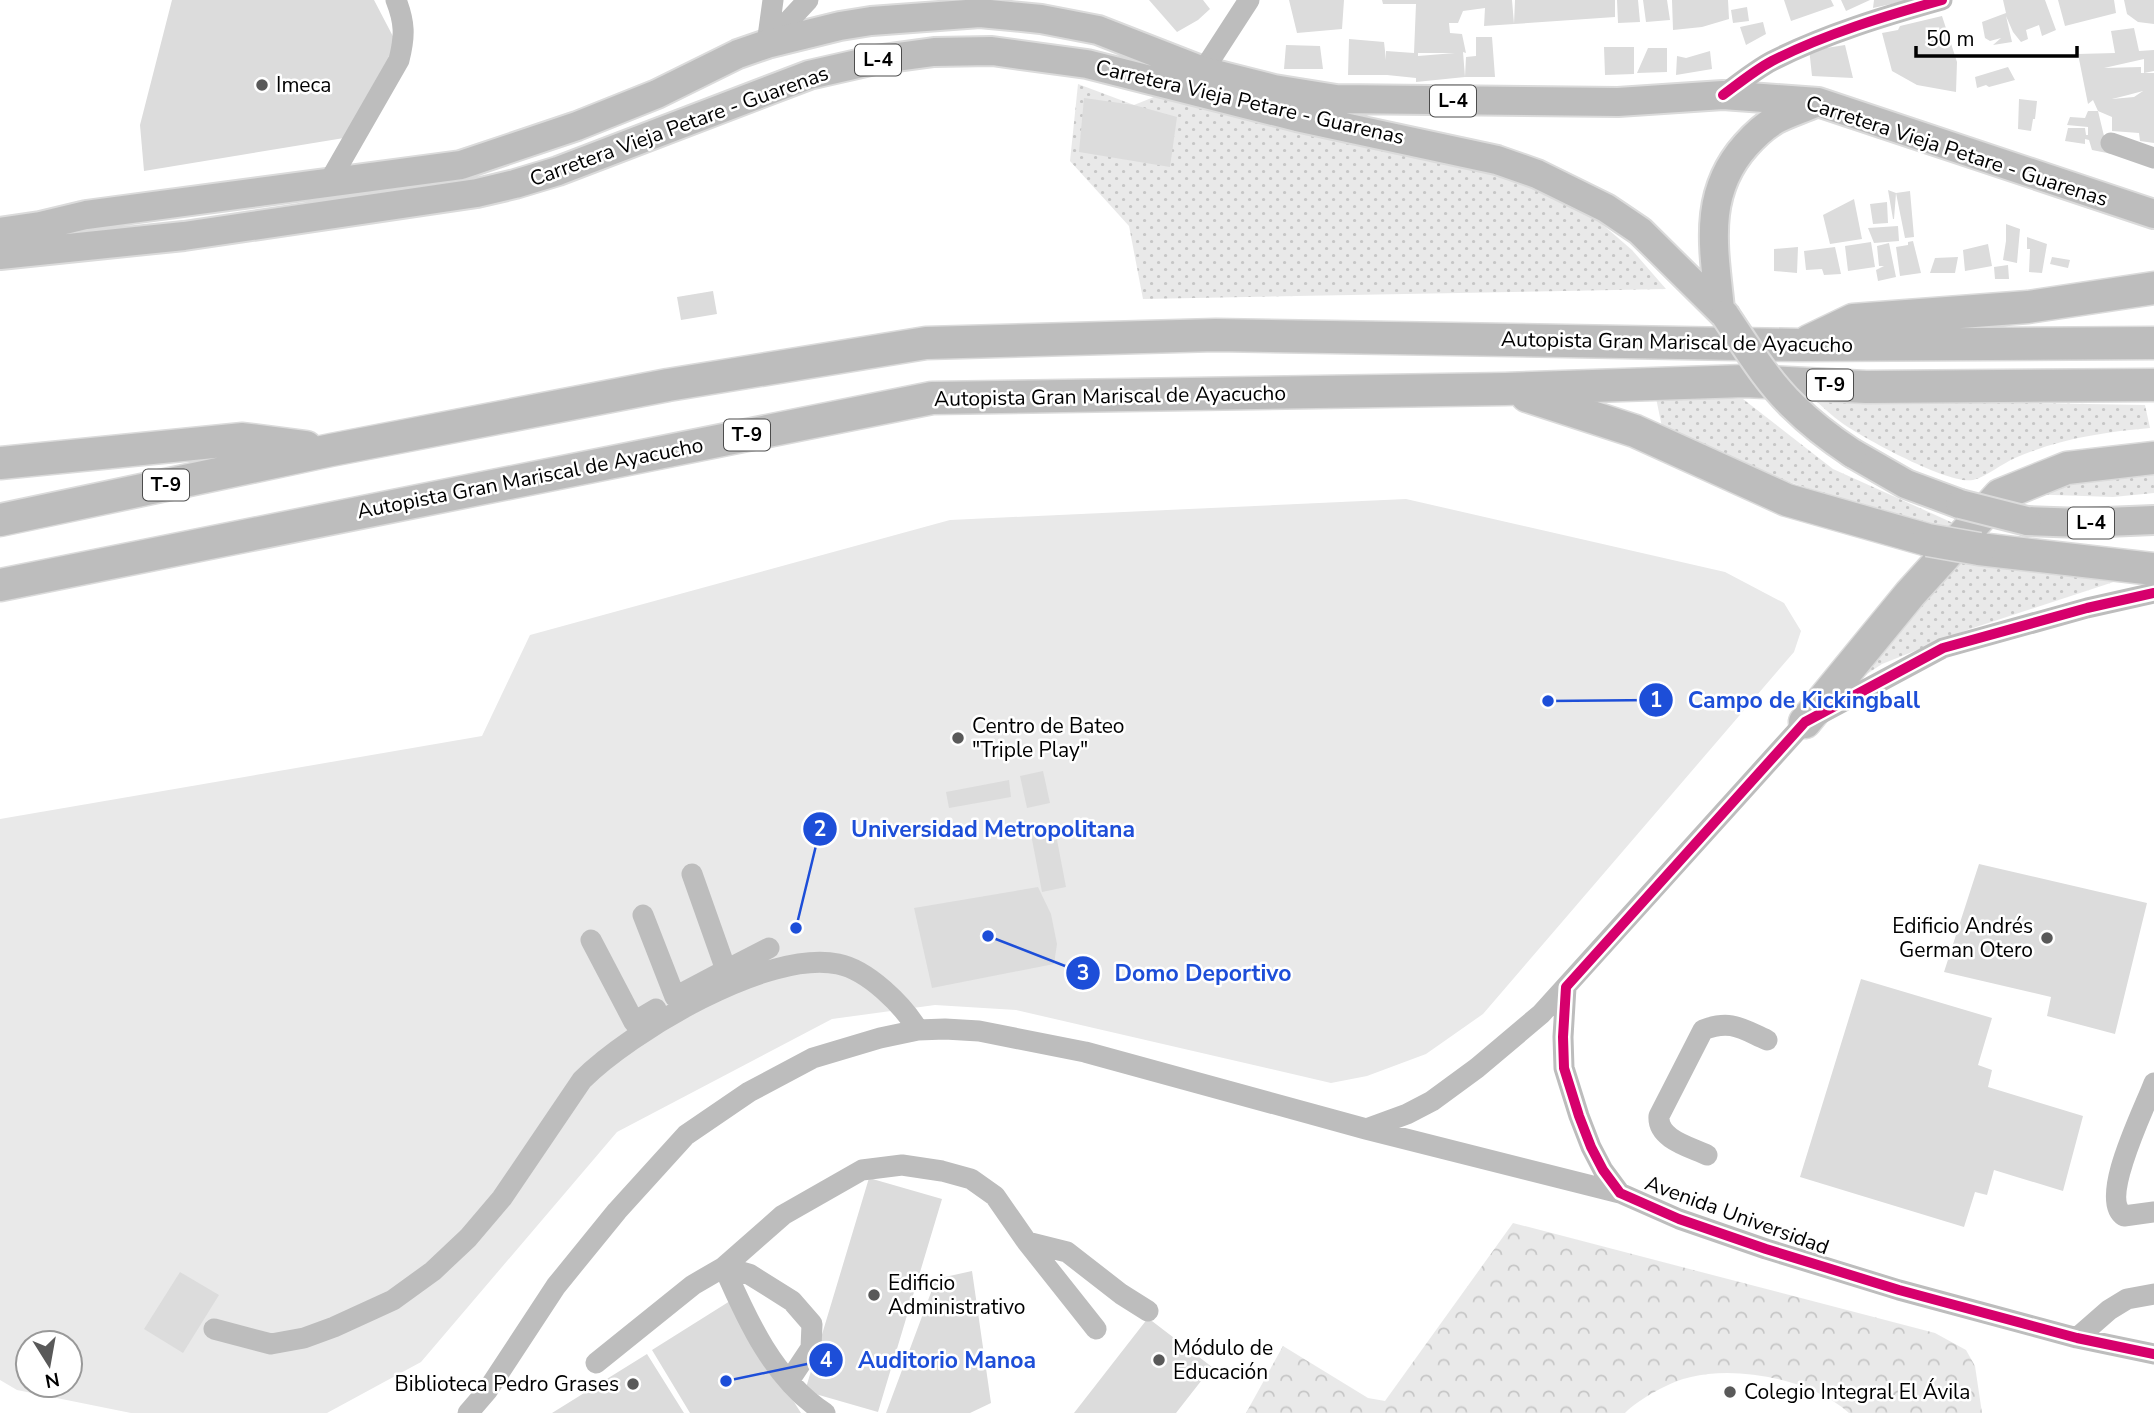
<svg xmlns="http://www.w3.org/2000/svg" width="2154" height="1413" viewBox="0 0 2154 1413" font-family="'Nunito Sans',sans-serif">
	<defs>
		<pattern id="grass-dots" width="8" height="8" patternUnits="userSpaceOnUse" patternTransform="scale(1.75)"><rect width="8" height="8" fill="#e9e9e9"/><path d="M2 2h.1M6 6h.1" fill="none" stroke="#c6c6c6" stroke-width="1.8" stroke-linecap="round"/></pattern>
		<pattern id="forest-crowns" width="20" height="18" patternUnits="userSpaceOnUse" patternTransform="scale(1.75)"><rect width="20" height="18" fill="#e9e9e9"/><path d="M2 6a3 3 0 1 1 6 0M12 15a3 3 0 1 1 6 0" fill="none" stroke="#c6c6c6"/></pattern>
	</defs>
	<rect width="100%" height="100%" fill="#fff"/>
	<path fill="url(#grass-dots)" d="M1078,84L1134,105L1154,97L1181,102L1271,126L1363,140L1507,174L1595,218L1632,250L1666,289L1143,299L1129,226L1070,161Z
		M1656,398L1743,399L1833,469L1962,527L1952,538L1877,511L1777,478L1711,447L1662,427Z
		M1814,399L2145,405L2150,428C2104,432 2058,439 2015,458C2003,463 1986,477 1973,480C1949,485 1863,438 1842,423C1832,416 1823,407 1814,399Z
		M2154,460V493L2113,497L2021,494Z
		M1956,553L2138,574L1970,629L1882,664L1801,718Z"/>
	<path fill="url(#forest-crowns)" d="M1513,1223L1935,1333L1966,1350L1975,1366L1982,1413H1849C1813,1380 1738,1365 1691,1377C1671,1381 1639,1399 1625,1413H1246L1283,1346L1368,1398L1385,1401Z"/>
	<path fill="#e9e9e9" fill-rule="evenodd" d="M1406,499L1725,572L1784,603L1801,631L1794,652L1483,1014L1426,1054L1367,1076L1331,1083L1016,1010L935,1005L832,1019L617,1132L421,1362L327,1413H131L17,1390L0,1380V819L482,736L530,635L950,520ZM28,1343H70V1385H28Z"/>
	<path fill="#dcdcdc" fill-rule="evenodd" d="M172,0H374L398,46L344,138L144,171L140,125Z
		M1149,0H1203L1210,9L1198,20L1177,32Z
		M1289,0H1344L1342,29L1297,33Z
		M1382,0H1512L1514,24L1484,26L1485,8L1463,11L1458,23H1449L1450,33L1462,34L1466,53L1463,52L1465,77L1466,57L1476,56V37H1492L1495,77H1465L1416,82V78L1387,75H1348L1349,39L1384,42L1386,60V51L1414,53L1416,4H1383ZM1418,53H1455L1418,56Z
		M1515,0H1615V17L1514,24Z
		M1617,0H1638L1640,22L1618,23Z
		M1643,0H1667L1670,20L1646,22Z
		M1672,0H1728L1729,19L1702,27L1673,30Z
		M1784,0H1831L1834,6L1791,21Z
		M1841,0H1870L1846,11Z
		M1874,0H1905V1L1873,8Z
		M2003,0H2045L2056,30L2042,36L2039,25L2026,30L2028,39L2021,42L2013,32L2006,16L2012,42L1993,45L2001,38L1990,41L1985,38L1982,22L2006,13Z
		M2058,0H2114L2116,13L2065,26Z
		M2124,0H2154V24L2138,22L2127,14Z
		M1747,7L1749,21L1733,23L1731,10Z
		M1942,16L1957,62L1956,92L1917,85L1892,71L1882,33L1898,30L1900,26Z
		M1763,22L1766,34L1746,45L1740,27Z
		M2134,28L2139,51L2154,50V71L2144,73H2154V143L2140,141L2139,133L2112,131V117L2098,111L2093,100L2088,104L2078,54L2115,53L2111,31ZM2144,59V73H2141V67L2104,68ZM2143,91L2134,97L2112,99L2128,95Z
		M1286,45L1320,46L1323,69H1284Z
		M1845,45L1853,78L1812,76L1809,48L1820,49Z
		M1604,47H1634V74L1605,75Z
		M1648,48H1667V72L1637,73Z
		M1710,51L1712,69L1676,75L1677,56L1686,58Z
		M2008,67L2015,80L1989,87L1986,85L1977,88L1975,77Z
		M1084,98L1134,105L1177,117L1170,167L1079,152Z
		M2019,99L2037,101L2035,119H2033L2031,131L2018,129Z
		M2088,111H2098L2104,136H2107L2112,154L2092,150L2089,140L2085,139V144L2065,141L2068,128H2085L2086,135H2088V127L2067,125L2070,117L2085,118Z
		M1888,190L1896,193L1894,219H1893Z
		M1910,191L1914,237L1905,238L1896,193Z
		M1854,199L1862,239L1830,244L1823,215Z
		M1887,202L1888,223L1873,224L1870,204Z
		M2006,224L2020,229L2017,263L2003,260L2006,241Z
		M1898,226L1899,241L1874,243L1868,228Z
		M2027,237L2047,244L2042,273L2029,272L2030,249H2027Z
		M1913,241L1921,273L1900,276L1896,247L1908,245V242Z
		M1871,242L1875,267L1848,271L1845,246Z
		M1889,243L1896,277L1878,281L1876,270L1884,266H1879L1877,246Z
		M1988,244L1992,266L1965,271L1963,250Z
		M1798,247L1797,273L1774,271V249Z
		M1835,247L1841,274L1824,275L1822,269L1806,270L1804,251Z
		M1958,257L1955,273H1930L1935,258Z
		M2052,257L2070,260L2068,268L2050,264Z
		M2008,265L2009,279H1995L1994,267Z
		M713,291L717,314L681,320L677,297Z
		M1043,771L1050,803L1027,808L1020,776Z
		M1009,780L1011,797L949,808L946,792Z
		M1054,824L1066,887L1042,892L1030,829Z
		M1979,864L2147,903L2115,1034L2047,1016L2051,997L1944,972Z
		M1038,887L1051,914L1057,944L1054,964L932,988L914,908Z
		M1861,979L1992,1018L1978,1065L1992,1070L1988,1087L2083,1116L2063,1191L1994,1170L1987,1195L1975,1192L1964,1227L1800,1177Z
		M869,1178L942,1199L878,1412L805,1391Z
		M972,1271L991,1403L970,1413H886L936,1279Z
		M180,1272L219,1295L183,1353L144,1329Z
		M730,1301L801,1413H690L652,1350Z
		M1148,1318L1212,1367L1176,1413H1074Z
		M647,1354L684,1413H552Z"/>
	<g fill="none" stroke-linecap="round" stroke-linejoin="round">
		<g stroke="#dbdbdb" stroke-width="32">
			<path id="major" d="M0,232L40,226L86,215L461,165L577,126L657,94L738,54L767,44L840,26L871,21L980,13L1041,19L1098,30L1203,71L1274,89L1336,99L1618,102L1723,95L1818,102L2154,214
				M0,255L184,236L477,193L515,184L558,171L809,75L875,60L934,52L992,51L1087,64L1297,117L1497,160L1537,174L1606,208L1640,231L1725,315
				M1720,309C1714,249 1702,194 1746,145C1754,136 1765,126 1775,120C1788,113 1802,109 1815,103
				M1852,453L1906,484L1960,504
				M2027,521L2082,523L2154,520"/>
		</g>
		<g stroke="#dbdbdb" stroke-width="35">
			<path id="highway" d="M1809,341L1853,320L2028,307L2154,288
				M1527,396L1635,431L1787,500L1928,540
				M0,463L243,439L306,447
				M0,520L331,450L668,385L926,343L1216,335L1800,345L2154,343
				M1979,549L2154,569
				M0,585L932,398L1505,389L1745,381L1866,387L2154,385
				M1805,722L1910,594L2000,495L2067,468L2154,458"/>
		</g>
		<path stroke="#bdbdbd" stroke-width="21" d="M767,44L808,0
			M767,44L773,0
			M1203,71L1249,0
			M1723,95C1738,84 1755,70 1772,61C1825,34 1885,16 1942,0
			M2111,143L2154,158
			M329,182L399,60C405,36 405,23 396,0
			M692,874L726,970L769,948
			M643,915L675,997L726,970
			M591,940L634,1022L656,1009
			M1566,987L1563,1037L1564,1068L1579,1116L1591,1147L1603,1170L1620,1193L1679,1219L1766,1249L1899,1290L2077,1338L2154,1354
			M2154,1083C2145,1108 2098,1199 2124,1216L2154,1212
			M1366,1129L1407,1114L1432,1101L1477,1068L1541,1014L1805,722L1943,648L2087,608L2154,593
			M1707,1155C1690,1147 1657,1139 1659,1116L1703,1030C1731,1019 1742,1029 1767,1040
			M1027,1242L1067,1252L1121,1294L1148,1311
			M214,1329L271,1344L304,1338L334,1327L393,1300L433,1271L468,1238L502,1198L582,1080C630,1032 768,949 838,964C868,970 903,1005 918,1030
			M2077,1338L2109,1310L2127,1299L2154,1294
			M596,1363L693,1285L724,1267L783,1215L862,1170L902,1165L942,1171L971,1179L995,1196L1027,1242L1096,1329
			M789,1381L811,1348L812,1324L792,1301L749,1274L724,1267C747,1320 774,1380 825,1413
			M468,1413L487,1391L556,1286L617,1211L686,1135L749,1092L813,1058L880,1038L918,1030L945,1029L979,1031L1085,1052L1366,1129L1620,1193"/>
		<use href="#major" stroke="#bdbdbd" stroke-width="28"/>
		<use href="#highway" stroke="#bdbdbd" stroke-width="32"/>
		<g stroke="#dbdbdb" stroke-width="32" stroke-linecap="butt">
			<path id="major-bridge" d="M1725,315C1746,346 1766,380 1793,406C1811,424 1831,439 1852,453
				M1960,504L2027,521"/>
		</g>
		<g stroke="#dbdbdb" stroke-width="35" stroke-linecap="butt">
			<path id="highway-bridge" d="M1928,540L1979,549"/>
		</g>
		<use href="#major-bridge" stroke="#bdbdbd" stroke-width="28"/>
		<use href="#highway-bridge" stroke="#bdbdbd" stroke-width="32"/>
		<g stroke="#fff" stroke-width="15">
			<path id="cycleway" d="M1723,95C1738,84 1755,70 1772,61C1825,34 1885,16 1942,0
				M2154,593L2087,608L1943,648L1805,722L1566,987L1563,1037L1564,1068L1579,1116L1591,1147L1603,1170L1620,1193L1679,1219L1766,1249L1899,1290L2077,1338L2154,1354"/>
		</g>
		<use href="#cycleway" stroke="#d6006c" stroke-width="10"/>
	</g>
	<g fill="#595959" stroke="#fff" stroke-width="2.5">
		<circle cx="262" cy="85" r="7"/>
		<circle cx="958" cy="738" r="7"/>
		<circle cx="2047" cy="938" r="7"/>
		<circle cx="874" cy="1295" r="7"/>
		<circle cx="1159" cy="1360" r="7"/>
		<circle cx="633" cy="1384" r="7"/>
		<circle cx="1730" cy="1392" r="7"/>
	</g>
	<g text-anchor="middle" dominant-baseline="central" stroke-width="5" stroke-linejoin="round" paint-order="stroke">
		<g fill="#fff" stroke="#4c4c4c" stroke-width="2">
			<rect x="855" y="44.5" width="46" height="31" rx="5"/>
			<rect x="1430" y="85.5" width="46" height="31" rx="5"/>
			<rect x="1807" y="369.5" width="46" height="31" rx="5"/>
			<rect x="724" y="419.5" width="46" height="31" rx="5"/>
			<rect x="143" y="469.5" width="46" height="31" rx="5"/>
			<rect x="2068" y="507.5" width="46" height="31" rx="5"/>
		</g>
		<g font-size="19" font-weight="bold" fill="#000">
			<text x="878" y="60">L-4</text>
			<text x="1453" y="101">L-4</text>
			<text x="1830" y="385">T-9</text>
			<text x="747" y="435">T-9</text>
			<text x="166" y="485">T-9</text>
			<text x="2091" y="523">L-4</text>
		</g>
		<g font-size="21" fill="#000" stroke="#fff" text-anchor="start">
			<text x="276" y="85">Imeca</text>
			<text x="972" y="726">Centro de Bateo<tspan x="972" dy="24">"Triple Play"</tspan></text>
			<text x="2033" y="926" text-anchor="end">Edificio Andrés<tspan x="2033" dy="24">German Otero</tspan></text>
			<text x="888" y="1283">Edificio<tspan x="888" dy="24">Administrativo</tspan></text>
			<text x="1173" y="1348">Módulo de<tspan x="1173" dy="24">Educación</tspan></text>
			<text x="619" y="1384" text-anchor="end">Biblioteca Pedro Grases</text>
			<text x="1744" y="1392">Colegio Integral El Ávila</text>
		</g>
		<g font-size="21" fill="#000" stroke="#fff">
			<text transform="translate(1250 102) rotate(13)">Carretera Vieja Petare - Guarenas</text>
			<text transform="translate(679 126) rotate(-20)">Carretera Vieja Petare - Guarenas</text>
			<text transform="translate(1957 151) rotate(18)">Carretera Vieja Petare - Guarenas</text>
			<text transform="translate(1677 342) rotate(1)">Autopista Gran Mariscal de Ayacucho</text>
			<text transform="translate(1110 396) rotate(-1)">Autopista Gran Mariscal de Ayacucho</text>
			<text transform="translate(530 478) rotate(-11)">Autopista Gran Mariscal de Ayacucho</text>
			<text transform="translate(1737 1215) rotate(20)">Avenida Universidad</text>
		</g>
	</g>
	<path fill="none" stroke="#1d4ed8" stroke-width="2.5" d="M1548 701L1656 700M796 928L820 829M988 936L1083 973M726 1381L826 1360"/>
	<g fill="#1d4ed8" stroke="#fff" stroke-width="2.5">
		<circle cx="1548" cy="701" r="7"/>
		<circle cx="796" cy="928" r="7"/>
		<circle cx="988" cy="936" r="7"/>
		<circle cx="726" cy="1381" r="7"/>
		<circle cx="1656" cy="700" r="18"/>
		<circle cx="820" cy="829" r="18"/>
		<circle cx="1083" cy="973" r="18"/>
		<circle cx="826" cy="1360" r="18"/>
	</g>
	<g font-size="21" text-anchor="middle" font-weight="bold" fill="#fff">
		<text x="1656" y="707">1</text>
		<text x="820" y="836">2</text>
		<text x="1083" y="980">3</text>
		<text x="826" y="1367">4</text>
	</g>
	<g font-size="23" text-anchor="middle" font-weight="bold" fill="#1d4ed8" stroke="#fff" stroke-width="5" stroke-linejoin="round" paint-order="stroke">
		<text x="1804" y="708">Campo de Kickingball</text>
		<text x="993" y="837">Universidad Metropolitana</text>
		<text x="1203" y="981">Domo Deportivo</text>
		<text x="947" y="1368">Auditorio Manoa</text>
	</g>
	<g transform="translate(49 1364) rotate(169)"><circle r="33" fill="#ffffff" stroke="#999999" stroke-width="2"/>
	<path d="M0-5L12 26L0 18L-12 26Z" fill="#595959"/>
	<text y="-10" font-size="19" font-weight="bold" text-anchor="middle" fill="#000000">N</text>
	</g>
	<path d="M1916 46v10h161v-10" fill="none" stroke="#000000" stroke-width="3.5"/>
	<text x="1926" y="46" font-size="21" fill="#000000" stroke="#ffffff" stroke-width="5" paint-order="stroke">50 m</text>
</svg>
